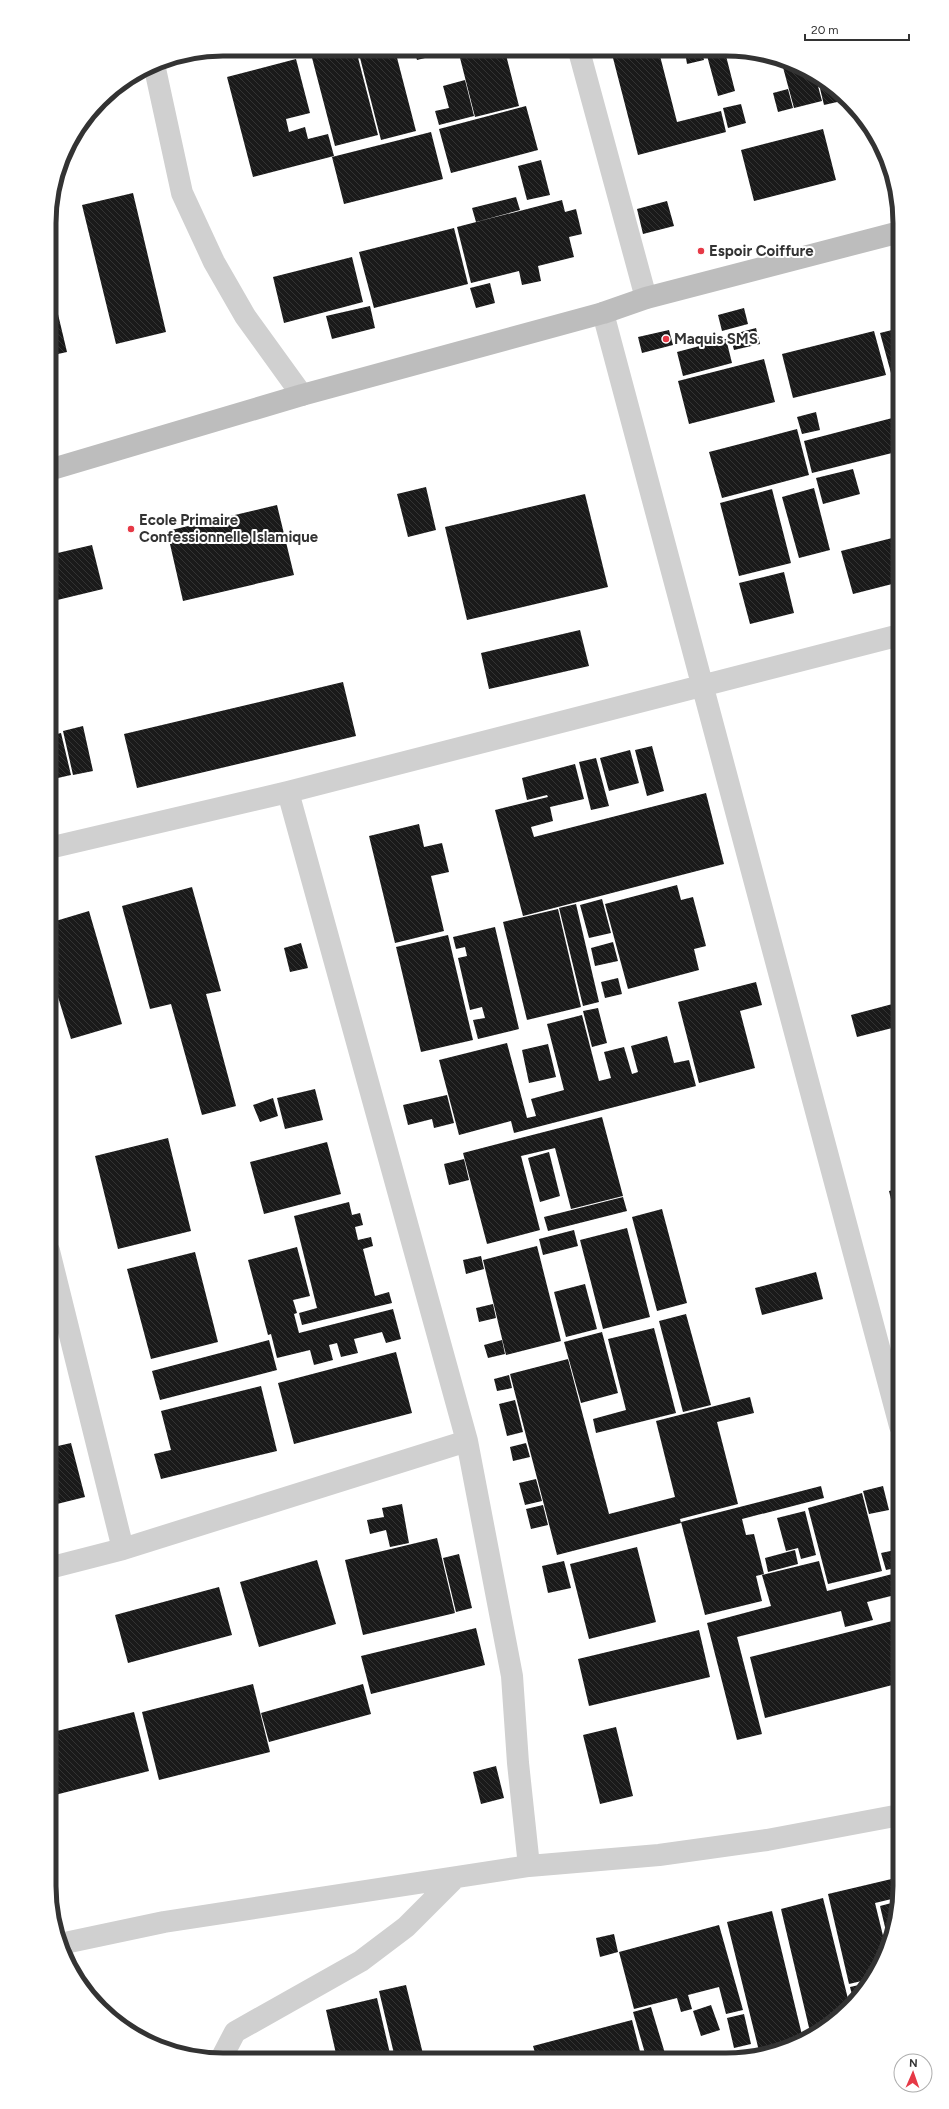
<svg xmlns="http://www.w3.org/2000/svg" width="949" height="2109" viewBox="0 0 949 2109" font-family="Figtree,sans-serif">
	<defs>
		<pattern id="building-back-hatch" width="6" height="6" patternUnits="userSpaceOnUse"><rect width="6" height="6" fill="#1a1a1a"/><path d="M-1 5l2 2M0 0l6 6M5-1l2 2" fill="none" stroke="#333"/></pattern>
	</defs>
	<rect width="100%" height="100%" fill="#fff"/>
	<path fill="url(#building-back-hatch)" d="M300,49L317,50L301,54Z
		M328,50H356L378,135L335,146L311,54Z
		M358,50H395L416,131L381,140Z
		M414,50H453V51L417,60Z
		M458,50L505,51L519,106L475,117Z
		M643,52H659L677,122L721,111L726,132L638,155L613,58Z
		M685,52H702L704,60L687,64Z
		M706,52H725L735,91L718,96Z
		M296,59L310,113L286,119L289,132L305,127L308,139L328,134L334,156L253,177L227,77Z
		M781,60L803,67L815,75L822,101L794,108Z
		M817,76L841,92L846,100L824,105Z
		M465,80L474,116L439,125L435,111L449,108L443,86Z
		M788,89L793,108L778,112L773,93Z
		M741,104L746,123L728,128L723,108Z
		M526,106L538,150L451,173L439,129Z
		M823,129L836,180L754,201L741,150Z
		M431,132L443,179L344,204L332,157Z
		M541,160L550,195L527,200L518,166Z
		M133,193L166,332L116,344L82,205Z
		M516,197L520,210L476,222L472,208Z
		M562,200L565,212L576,209L582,234L569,237L574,257L538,266L541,281L522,285L519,271L471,283L457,227Z
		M667,201L674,226L643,234L637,209Z
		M454,228L468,284L374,308L359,252Z
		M352,257L363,302L284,323L273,277Z
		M490,283L495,303L476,308L470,288Z
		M49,289H52L67,352L49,356Z
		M370,306L375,328L332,339L326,316Z
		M744,308L748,324L722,331L718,315Z
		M756,328L760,344L734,350L730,335Z
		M900,328V382L894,384L880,333Z
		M669,330L673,345L642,353L638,337Z
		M874,331L886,375L793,398L782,354Z
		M726,339L732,363L683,376L677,352Z
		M764,359L775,402L689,424L678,381Z
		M816,412L820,430L802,434L797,417Z
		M900,416V451L812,473L804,441Z
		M797,429L809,475L722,498L709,452Z
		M853,469L860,494L823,504L816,478Z
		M426,487L436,530L408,537L397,494Z
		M814,488L830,550L799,558L782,497Z
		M772,489L791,563L739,576L720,503Z
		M585,494L608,587L467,620L445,527Z
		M277,505L294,575L183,601L167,531Z
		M900,536V582L853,594L841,551Z
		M92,545L103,589L49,602V555Z
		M784,572L794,613L750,624L739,583Z
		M580,630L589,666L489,689L481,653Z
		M343,682L356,736L137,788L124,734Z
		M83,726L93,771L73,775L63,731Z
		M61,733L71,775L49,780V736Z
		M652,746L664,791L647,796L635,750Z
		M630,750L639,783L609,791L600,758Z
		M596,758L609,806L591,810L579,762Z
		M575,764L584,799L550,807L553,821L531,827L534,837L706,793L724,864L523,916L495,810L548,797L547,795L527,800L522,778Z
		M49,787L55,808L49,809Z
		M419,824L424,847L442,843L449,872L431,876L444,931L395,943L369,836Z
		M677,885L681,900L693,897L706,946L694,949L699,970L628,989L605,904Z
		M192,887L221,991L206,994L236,1106L202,1115L171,1004L150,1009L122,906Z
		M602,899L611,933L589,938L580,905Z
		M576,904L599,1002L583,1006L559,908Z
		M558,909L581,1007L527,1020L503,922Z
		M89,911L122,1024L71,1039L49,968V923Z
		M495,927L519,1029L478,1039L473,1020L485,1018L482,1007L470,1010L458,958L467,956L465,947L456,949L453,937Z
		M448,935L473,1040L421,1052L396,947Z
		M613,942L618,961L595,966L591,948Z
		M301,943L308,968L290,972L284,948Z
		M618,978L622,994L605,998L601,982Z
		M756,982L762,1005L740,1011L755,1068L699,1083L678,1002Z
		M900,1002V1026L857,1037L851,1015Z
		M598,1008L607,1043L592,1047L583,1011Z
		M582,1015L599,1081L611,1078L604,1052L624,1047L632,1074L638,1072L631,1046L667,1036L674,1063L689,1060L696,1086L514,1133L511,1121L459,1135L439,1060L507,1043L527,1118L536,1116L531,1099L564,1090L547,1024Z
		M548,1044L556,1077L529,1083L522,1050Z
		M315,1089L323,1120L285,1129L277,1098Z
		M447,1095L454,1123L434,1128L432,1119L408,1125L403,1105Z
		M273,1098L278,1116L260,1122L253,1105Z
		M602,1117L623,1196L571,1209L555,1148L521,1156L540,1230L487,1244L463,1153Z
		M168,1138L191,1231L118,1249L95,1156Z
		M327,1142L341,1194L264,1214L250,1162Z
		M549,1152L560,1196L540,1202L528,1158Z
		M464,1159L469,1180L449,1185L444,1164Z
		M900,1188V1232H899L889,1191Z
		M623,1197L627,1211L548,1231L544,1217Z
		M349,1202L352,1215L360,1213L363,1225L355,1227L358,1240L371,1237L373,1246L363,1249L375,1296L389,1292L392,1303L302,1325L299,1313L317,1308L294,1216Z
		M662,1209L687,1303L657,1311L632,1217Z
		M627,1228L650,1317L603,1329L580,1240Z
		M574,1230L578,1246L543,1255L539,1239Z
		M537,1246L561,1341L506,1355L483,1260Z
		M297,1247L310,1296L293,1300L297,1313L294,1314L299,1333L393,1309L401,1339L386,1343L382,1332L354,1339L358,1353L341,1357L337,1343L329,1345L333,1360L314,1365L310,1350L277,1358L271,1334L268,1335L248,1260Z
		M195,1252L218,1342L151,1359L127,1269Z
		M481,1256L484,1269L466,1274L463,1260Z
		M816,1272L823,1299L762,1315L755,1288Z
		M585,1284L597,1329L566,1337L554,1292Z
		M493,1304L496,1318L479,1322L476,1308Z
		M686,1314L711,1405L683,1412L659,1321Z
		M654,1328L676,1413L596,1433L593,1419L626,1410L608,1339Z
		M602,1332L618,1393L581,1403L564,1342Z
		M269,1340L277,1370L160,1400L152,1371Z
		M502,1340L505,1354L488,1358L484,1345Z
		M396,1352L412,1413L294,1444L278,1383Z
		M568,1359L609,1514L675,1497L656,1421L750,1397L754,1413L717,1422L738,1504L680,1519L681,1523L557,1555L510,1374Z
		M509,1375L512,1388L497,1391L494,1379Z
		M261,1386L277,1451L161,1479L154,1454L171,1450L161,1411Z
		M515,1400L523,1432L507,1436L499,1404Z
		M71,1443L85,1497L49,1506V1448Z
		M526,1443L530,1457L513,1461L510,1447Z
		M536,1479L542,1501L525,1505L519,1483Z
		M821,1486L824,1498L742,1519L746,1535L754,1534L764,1574L756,1576L762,1601L705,1615L681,1522Z
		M883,1486L889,1510L869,1514L863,1491Z
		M862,1493L882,1571L828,1584L808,1508Z
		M402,1504L409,1543L390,1547L386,1530L370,1534L367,1520L384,1517L382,1508Z
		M543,1505L548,1525L531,1529L526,1509Z
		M805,1511L816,1555L801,1559L798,1548L786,1551L777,1518Z
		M437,1538L455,1613L363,1635L345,1560Z
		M637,1547L656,1622L589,1639L570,1564Z
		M900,1549V1567L886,1570L881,1553Z
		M795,1550L798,1564L768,1572L765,1558Z
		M459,1554L472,1608L456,1612L443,1558Z
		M317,1560L336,1624L259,1647L240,1582Z
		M564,1561L571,1588L548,1593L542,1566Z
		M819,1561L827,1591L900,1572V1600L897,1601L895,1595L867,1602L873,1620L845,1627L841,1611L737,1637L762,1734L737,1740L707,1623L771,1606L762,1575Z
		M219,1587L232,1635L128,1663L115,1615Z
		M900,1619V1683L765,1718L750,1657Z
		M476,1628L485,1665L371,1694L361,1656Z
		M699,1630L710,1677L589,1706L578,1659Z
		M253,1684L270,1752L159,1780L142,1712Z
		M363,1684L371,1714L269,1742L261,1713Z
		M134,1712L149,1771L51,1796L49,1733Z
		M616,1727L633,1796L600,1804L583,1735Z
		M496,1766L504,1798L481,1804L473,1772Z
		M900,1877V1897L875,1903L887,1952L870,1979L849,1984L828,1894Z
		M823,1898L850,2007L822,2031L811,2036L781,1909Z
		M899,1901L898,1906L889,1944L880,1906Z
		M772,1911L803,2039L771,2054L760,2055L727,1922Z
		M719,1925L743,2010L726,2014L719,1987L688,1995L692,2009L681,2012L677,1998L634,2009L619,1952Z
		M614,1934L618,1952L600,1957L596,1938Z
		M868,1983L857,2000L854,2003L850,1987Z
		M406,1985L424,2058H395L379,1991Z
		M377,1998L391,2058H337L326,2010Z
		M711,2005L720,2030L701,2036L693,2011Z
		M651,2007L667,2060H647L633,2012Z
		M744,2014L751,2044L734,2048L727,2018Z
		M632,2020L642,2059H537L533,2046Z
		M753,2049L754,2056L712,2060V2059Z"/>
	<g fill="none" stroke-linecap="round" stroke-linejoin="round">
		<path stroke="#d0d0d0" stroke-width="22" d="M579,51L646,298
			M154,64L182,193L214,262L245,316L302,395
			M603,313L900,1426
			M288,792L467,1441L512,1676L518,1763L529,1866
			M49,848L288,792L900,635
			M49,1251L123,1549
			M49,1568L123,1549L467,1441
			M60,1944L164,1922L529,1866L659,1855L767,1840L900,1815
			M222,2057L235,2032L361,1961L406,1927L454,1879"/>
		<path stroke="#bdbdbd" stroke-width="22" d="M49,470L302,395L603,313L646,298L900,232"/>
	</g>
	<g fill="#e63946" stroke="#fff" stroke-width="1.5">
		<circle cx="701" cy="251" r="4"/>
		<circle cx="666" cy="339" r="4"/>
		<circle cx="131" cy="529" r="4"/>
	</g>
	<g text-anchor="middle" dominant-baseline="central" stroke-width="4" stroke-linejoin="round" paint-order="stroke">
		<g font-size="15" font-weight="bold" fill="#333" stroke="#fff" text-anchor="start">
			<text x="709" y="251">Espoir Coiffure</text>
			<text x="674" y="339">Maquis SMS</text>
			<text x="139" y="520">Ecole Primaire<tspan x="139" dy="17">Confessionnelle Islamique</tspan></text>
		</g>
	</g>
	<path d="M0 0H949V2109H0ZM223 56H726A167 167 0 0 1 893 223V1886A167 167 0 0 1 726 2053H223A167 167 0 0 1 56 1886V223A167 167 0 0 1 223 56Z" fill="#fff" fill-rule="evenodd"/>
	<path fill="none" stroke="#333" stroke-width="5" d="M223 56H726A167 167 0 0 1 893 223V1886A167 167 0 0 1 726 2053H223A167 167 0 0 1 56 1886V223A167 167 0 0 1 223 56Z"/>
	<g transform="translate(913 2073) rotate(2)"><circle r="19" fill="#ffffff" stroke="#adadad"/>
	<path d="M0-3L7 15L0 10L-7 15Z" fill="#e63946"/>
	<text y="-6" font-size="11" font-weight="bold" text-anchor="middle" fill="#333333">N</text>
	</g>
	<path d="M805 34v6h104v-6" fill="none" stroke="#333333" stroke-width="2"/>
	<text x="811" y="34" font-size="12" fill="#333333" stroke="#ffffff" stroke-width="3" paint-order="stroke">20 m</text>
</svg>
